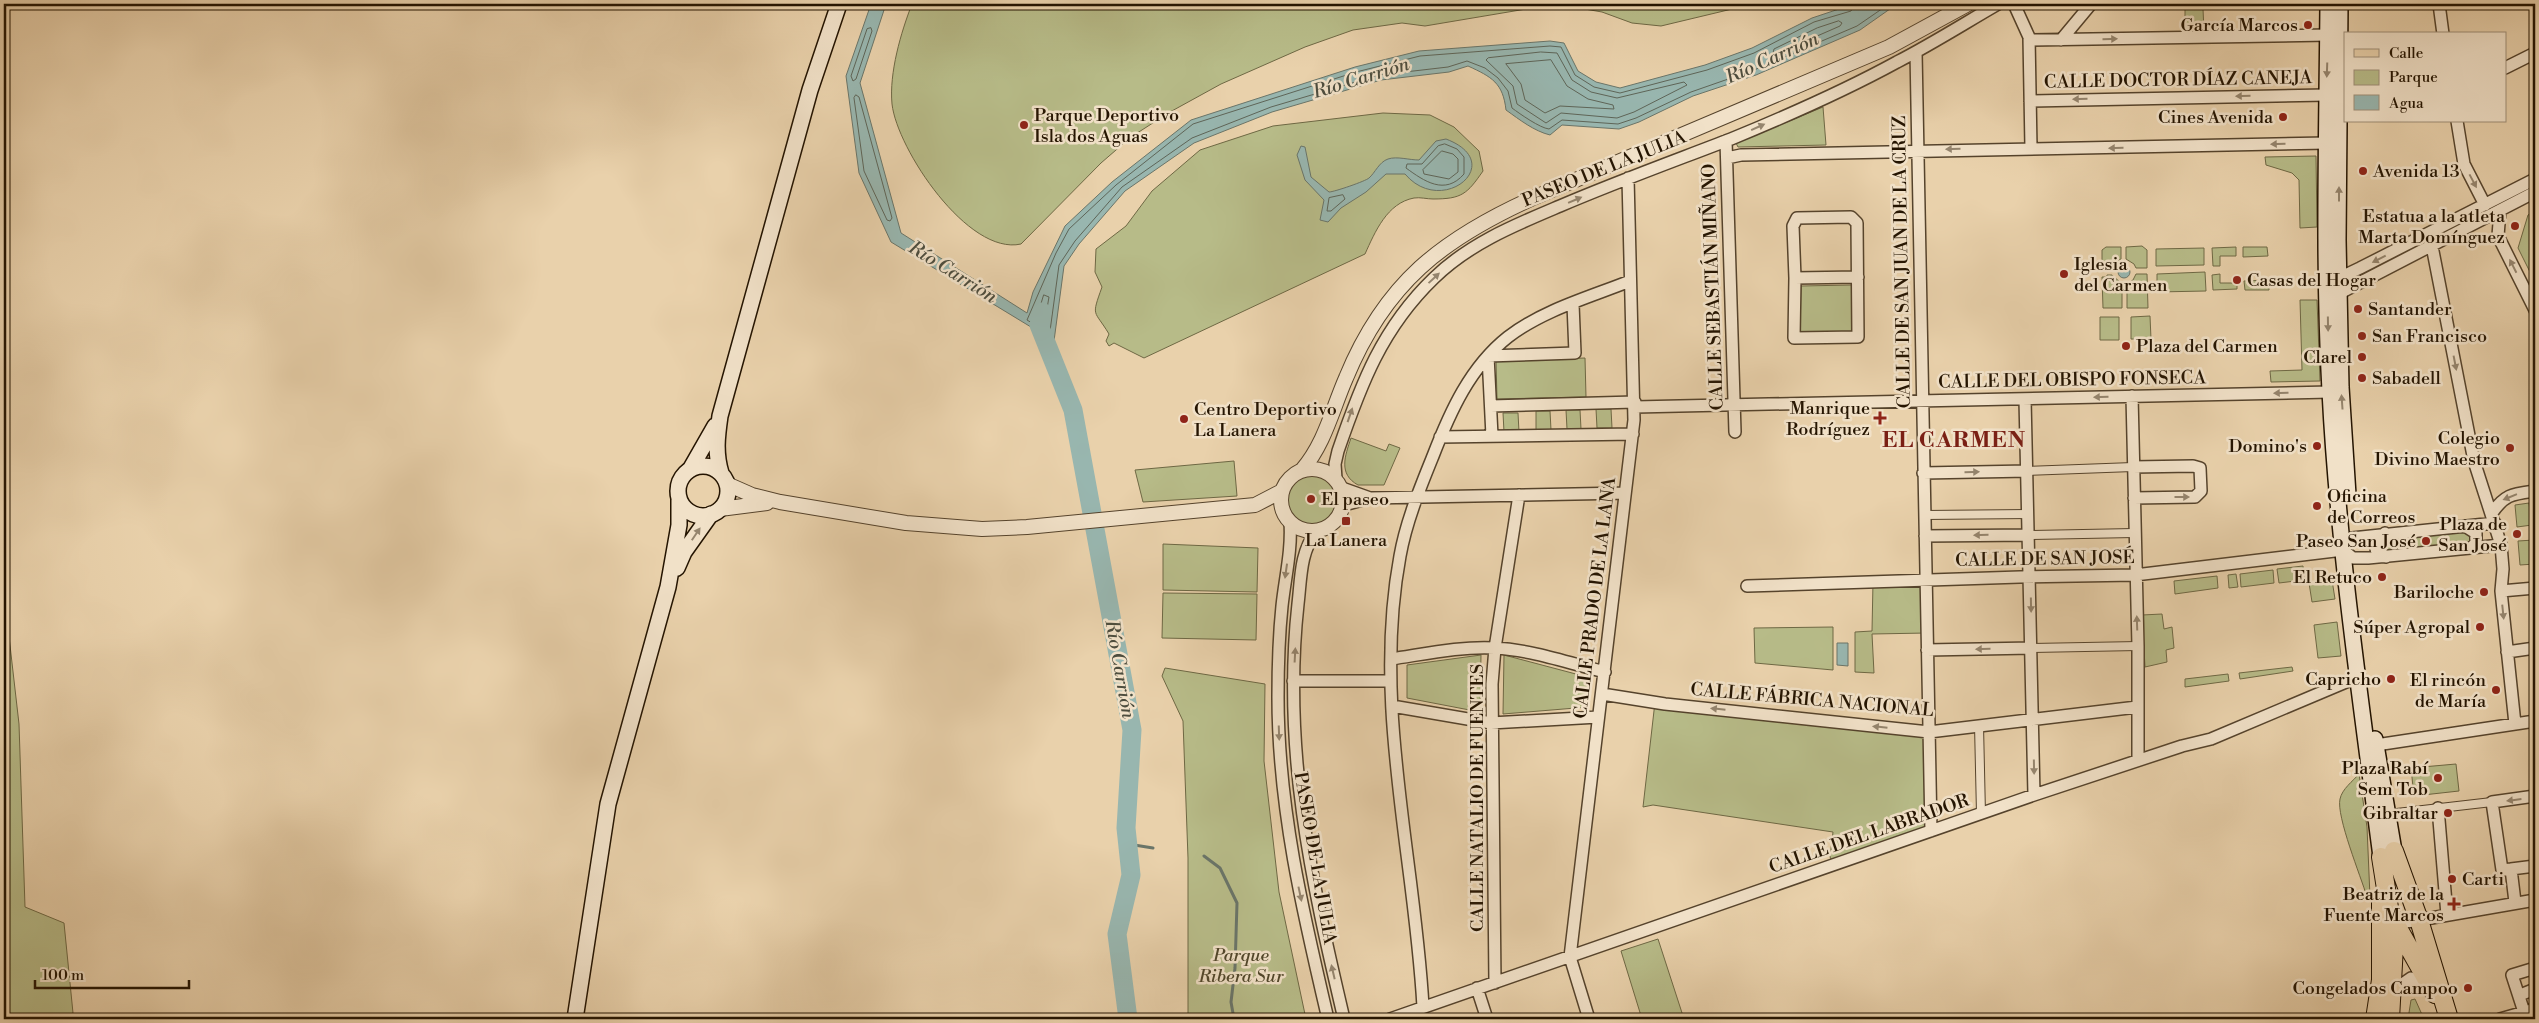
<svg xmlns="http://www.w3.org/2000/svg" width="2539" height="1023" viewBox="0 0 2539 1023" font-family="'Libre Bodoni',serif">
	<rect width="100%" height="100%" fill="#e9d1ab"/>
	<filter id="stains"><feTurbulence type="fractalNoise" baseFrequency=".004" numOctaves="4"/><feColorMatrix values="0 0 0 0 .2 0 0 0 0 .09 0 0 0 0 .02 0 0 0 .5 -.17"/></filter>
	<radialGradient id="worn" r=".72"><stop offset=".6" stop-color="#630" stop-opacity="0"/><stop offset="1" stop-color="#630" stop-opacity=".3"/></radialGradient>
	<path fill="#b7bb88" stroke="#6e6844" d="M912,4H1753L1661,26L1632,23L1602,12L1556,4L1425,26L1402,23L1353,30L1305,47L1221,84L1170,112L1131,137L1101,163L1021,244C968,256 897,149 892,104C889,73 901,32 912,4Z
		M2185,9H2203L2204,31H2185Z
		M1823,107L1826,145L1738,147L1736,143Z
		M1383,113L1430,115L1454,127L1479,151L1483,171C1467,194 1462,199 1433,199C1427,199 1420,197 1414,198C1387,203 1375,232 1365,254L1144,358L1114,343L1109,346L1106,341L1109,334C1094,309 1091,318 1102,287L1095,272L1096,249L1126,226L1152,191L1200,150L1273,126Z
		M2316,156L2317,227L2300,228L2299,180L2292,173L2266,165L2265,157Z
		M2535,211V282L2518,248L2528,215Z
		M2142,246L2147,250V268H2136L2134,264L2126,259V247Z
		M2106,247H2121V259L2116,262L2112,269L2102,268V250Z
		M2236,247V256H2220V266H2213L2212,248Z
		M2243,247H2267L2268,256L2243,257Z
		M2204,248V265L2156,266V249Z
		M2205,272L2206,291L2157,292V274Z
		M2136,274H2147L2148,308H2127V284L2133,280Z
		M2220,274V283H2237V289L2213,290L2212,275Z
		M2107,275H2112L2122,284V308H2103L2102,277H2107Z
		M2269,280V290H2245L2244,281Z
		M1852,285L1853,333L1800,334L1801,286Z
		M2300,300H2317L2320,381L2271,382L2270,371L2302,370Z
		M2150,316L2151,339H2131V317Z
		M2100,317H2119V340H2100Z
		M1585,358L1586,397L1497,399L1496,361Z
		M1596,409H1611L1612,428H1597Z
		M1566,410H1580L1581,429H1567Z
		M1536,411H1550L1551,430H1536Z
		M1503,413H1518L1519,432H1504Z
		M1351,438L1386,451L1389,444L1400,448L1384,485H1358C1338,474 1345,456 1351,438Z
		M1234,461L1237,496L1143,502L1135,470Z
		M1281 500a31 31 0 1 1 62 0a31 31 0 1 1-62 0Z
		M2529,503L2532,525L2517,527L2515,505Z
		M2465,526L2476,543L2386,557L2377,542L2380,538Z
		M2534,540L2535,564L2520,565L2518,541Z
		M1163,544L1258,548L1257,592L1163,590Z
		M2303,566L2304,580L2279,583L2277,569Z
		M2273,570L2274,583L2241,587L2240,574Z
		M2236,574L2238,587L2229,588L2228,575Z
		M2217,576L2218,588L2175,594L2174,581Z
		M1926,580L1927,633L1872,634L1874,673L1855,672V632L1872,631L1873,582Z
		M2332,580L2335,599L2312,602L2309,583Z
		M4,593L19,724L25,907L64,923L73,1013L53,1019H4Z
		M1163,593L1257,594L1256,640L1162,638Z
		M2162,614L2164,629L2172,627L2174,648L2166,650L2167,662L2145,667L2142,615Z
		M2337,622L2341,656L2318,658L2314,625Z
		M1833,627V670L1755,663L1754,628Z
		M1481,655L1480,712L1407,698V665Z
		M1504,655L1591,678L1588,707L1503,714Z
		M2292,667L2293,671L2240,679L2239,673Z
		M1165,668L1265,684L1264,761L1279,892L1306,1019H1188V858L1183,721L1162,676Z
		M2228,674L2229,681L2185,687V679Z
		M1655,702L1929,732L1931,831L1834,865L1830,857L1833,832L1653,805L1643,807Z
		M2456,764L2459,791L2414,796L2411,768Z
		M2359,774L2367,827L2370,897H2367C2361,877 2336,816 2340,799C2342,789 2353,781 2359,774Z
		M1658,939L1684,1019H1642L1621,951Z
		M2415,999L2424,1019H2408L2411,1000Z"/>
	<path fill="#98b6af" stroke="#6a7569" d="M871,4H886L860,83L901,233L1027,313L1033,292L1065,226L1112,182L1191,120L1355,67L1419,51L1550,41L1564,43L1578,71L1596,82L1620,88L1705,65L1752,48L1812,18L1854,4H1897L1860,30L1756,75L1693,96L1639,122L1619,129L1562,125L1550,135C1534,131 1520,120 1506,110C1503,83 1492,77 1468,66L1449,72L1381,80L1272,112L1194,143L1125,191L1079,244L1064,266L1054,341L891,242L859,173L846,76Z
		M1446,139C1509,163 1442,218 1405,174H1386L1366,192L1341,208L1328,222L1320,220L1324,200L1305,180L1297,155L1301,146L1305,147L1311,177L1329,192C1334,192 1366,181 1369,178C1375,173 1379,162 1388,159C1397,156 1409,160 1419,160L1436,141Z
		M2118 272a6 6 0 1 1 12 0a6 6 0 1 1-12 0Z
		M1837,643H1848V666L1837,665Z"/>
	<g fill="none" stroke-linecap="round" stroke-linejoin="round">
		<path stroke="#5e6558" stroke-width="1" d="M1855,4L1851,11L1814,22L1754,53L1707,70L1620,93L1594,87L1575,75L1561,47L1550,46L1420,56L1356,72L1193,124L1116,185L1069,229L1056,253L1027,320L1047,332L1050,331L1059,265L1075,241L1122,187L1192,138L1271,107L1379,75L1448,67L1467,61L1485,68L1498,78L1508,91L1512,108C1520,114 1540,128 1549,129L1562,120L1618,124L1636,118L1691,92L1754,70L1857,26L1889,4
			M1839,21L1842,23L1840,26L1776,54L1773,53L1774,49L1817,28Z
			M871,28L872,31L856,79L853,81L851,76L867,29Z
			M1541,52L1557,53L1572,80L1591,92L1617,98L1684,82L1687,85L1634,112L1617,118L1561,113L1546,123L1517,104L1513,86L1486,60L1488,58Z
			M1551,60L1567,86L1588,99L1613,105L1614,109L1560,106L1545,113L1525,100L1521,84L1506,64Z
			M856,95L859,97L892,218L890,221L887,220L864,171L854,98Z
			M1445,144L1457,149L1464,157V174C1445,196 1424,181 1406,168L1407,164H1422L1438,146Z
			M1442,151L1453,154L1458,159V172L1449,179L1424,174L1423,170Z
			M1343,195L1345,199L1331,211H1327L1329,198Z
			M1044,295L1049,297L1045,320L1043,322L1037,318Z"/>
		<path stroke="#6a7569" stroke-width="3" d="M1128,844L1153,848
			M1204,856L1220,868L1237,903L1235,968L1231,1002L1234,1019"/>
		<path stroke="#98b6af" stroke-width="19" d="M1042,312L1039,325L1073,410L1132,730L1126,828L1131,875L1117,934L1128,1019"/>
		<g stroke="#55432c" stroke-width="10">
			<path id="pedestrian" d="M2028,471L2133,467
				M1924,515L2029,514
				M2030,535L2134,533
				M2032,648L2138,646
				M1979,725L1981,814
				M2388,814L2492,802"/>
		</g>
		<g stroke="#55432c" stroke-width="14">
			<path id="minor" d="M2014,4L2029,37L2031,148
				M2439,4L2443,34
				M2029,40L2328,35
				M2061,40L2091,4
				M1916,52L1931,831
				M2505,68L2535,53
				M2030,101L2326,95
				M2457,121L2464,164L2485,205
				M1726,141L1735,432
				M1727,158L1741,155L2327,143
				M2500,210L2498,236L2535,310
				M1851,217L1857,223L1858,337L1794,338L1795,278L1793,226L1797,218Z
				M2432,246L2474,461L2501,545L2503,569L2501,591L2515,724
				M1795,278L1858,277
				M2332,278H2339L2360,268L2535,179
				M2332,294H2338L2535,192
				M2132,396L2138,646V760
				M2025,399L2034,795
				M1491,406L1635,402
				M1635,407L2330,392
				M1492,436L1488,356L1575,353L1573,304
				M1440,437L1633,434
				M2133,467L2193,466L2200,468L2201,491L2195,497L2134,498
				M1923,473L2028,471
				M1336,479L1335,464L1338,451C1361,384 1382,328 1434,278C1470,243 1515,225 1560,206C1616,182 1674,161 1731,139C1787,116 1844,91 1897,62C1932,44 1965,23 1998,4
				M1342,488L1370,498
				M1344,505L1370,498L1625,493
				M2492,513C2505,494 2513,494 2535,491
				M1290,522C1292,550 1285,578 1282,606C1279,635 1278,667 1278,697C1278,807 1303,913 1328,1019
				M2465,526L2476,533V543L2471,548
				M1316,532C1300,552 1301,579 1298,604C1282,749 1311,879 1344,1019
				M2385,533L2377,542L2376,549L2386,557
				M1925,536L2030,535
				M2343,550L2353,558H2368L2501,545
				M2343,550L2352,538L2495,523
				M1747,586L2020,577L2135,575L2343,550
				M2501,591L2535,588
				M1927,650L2032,648
				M2507,652L2535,648
				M1391,659C1425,654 1461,646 1495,648C1532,650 1569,663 1605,672
				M1293,681H1391
				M1602,694L1665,704L1929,732L2137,707
				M1392,706L1491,723L1598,717
				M2376,745L2535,721
				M2438,808L2447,915
				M2511,869L2535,866
				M2515,902L2511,869L2502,870L2492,802L2535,796
				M2391,915L2405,922L2414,921L2535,900
				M1495,983L1492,684L1495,648L1519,495
				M1477,988L1487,1019
				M2520,995L2535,989
				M2394,996L2398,987L2411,978L2429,984
				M1423,1007C1415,857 1372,706 1400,556C1406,522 1420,488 1433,456C1450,412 1470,367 1508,337C1543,310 1590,297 1630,281
				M2524,1012L2512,975L2535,968
				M1390,1019L2034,795L2182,746L2211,739L2358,677
				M1589,1019L1570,957L1634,420L1628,178
				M2500,1019L2535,1009"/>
		</g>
		<g stroke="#55432c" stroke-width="16">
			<path id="tertiary" d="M1281 500a31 31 0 1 1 62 0a31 31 0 1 1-62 0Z
				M1302,470C1325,443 1332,410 1346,378C1385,283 1442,239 1533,198L1889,47L1968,4
				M727,484L752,495L780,502L906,523L982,529L1027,527L1255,505L1282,491
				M720,509L767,503"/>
		</g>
		<g stroke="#241401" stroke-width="18">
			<path id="secondary" d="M2328,4C2327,133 2323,262 2330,391C2338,547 2361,702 2381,857
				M2340,4L2338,240L2341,387L2348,495
				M678 491a25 25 0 1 1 50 0a25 25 0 1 1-50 0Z
				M691,468L715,426
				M721,473C715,453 717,437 720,416L810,90L839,4
				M677,568L684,552L711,514
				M2375,739L2394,851
				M575,1019L608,804L668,587L679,525V500"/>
		</g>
		<g stroke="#241401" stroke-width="20">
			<path id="primary" d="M2394,851L2419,920L2449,1019
				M2381,857L2390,914L2435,994
				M2375,1019L2381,980V903
				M2390,1019L2395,927"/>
		</g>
		<use href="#pedestrian" stroke="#f1e1c8" stroke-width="8"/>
		<use href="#minor" stroke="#f1e1c8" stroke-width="11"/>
		<use href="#tertiary" stroke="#f1e1c8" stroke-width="14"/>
		<use href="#secondary" stroke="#f1e1c8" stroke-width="15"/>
		<use href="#primary" stroke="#e9d1ab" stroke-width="18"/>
	</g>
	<defs><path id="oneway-solid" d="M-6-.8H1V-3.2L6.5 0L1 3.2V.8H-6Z" transform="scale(1.25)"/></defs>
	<g fill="#95856e">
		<use href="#oneway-solid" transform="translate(2110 39) rotate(-1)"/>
		<use href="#oneway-solid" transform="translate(2327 70) rotate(92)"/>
		<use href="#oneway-solid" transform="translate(2243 96) rotate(179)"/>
		<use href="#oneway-solid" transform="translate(2080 99) rotate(179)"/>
		<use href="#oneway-solid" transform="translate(1758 127) rotate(-24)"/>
		<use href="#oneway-solid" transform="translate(2278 144) rotate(178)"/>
		<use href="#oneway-solid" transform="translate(2116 148) rotate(179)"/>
		<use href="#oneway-solid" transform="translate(1953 149) rotate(178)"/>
		<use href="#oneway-solid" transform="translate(2473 181) rotate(62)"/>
		<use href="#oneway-solid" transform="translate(2339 194) rotate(-90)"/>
		<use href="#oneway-solid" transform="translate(1575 200) rotate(-23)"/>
		<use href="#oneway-solid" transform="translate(2379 259) rotate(153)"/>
		<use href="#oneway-solid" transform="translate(2513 266) rotate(-117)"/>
		<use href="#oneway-solid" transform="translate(1434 278) rotate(-43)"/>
		<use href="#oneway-solid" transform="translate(2328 324) rotate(89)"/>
		<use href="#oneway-solid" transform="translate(2455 363) rotate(79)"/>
		<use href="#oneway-solid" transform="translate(2281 393) rotate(178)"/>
		<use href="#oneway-solid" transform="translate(2101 397) rotate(178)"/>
		<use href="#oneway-solid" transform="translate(2342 402) rotate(-94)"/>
		<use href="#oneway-solid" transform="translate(1350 415) rotate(-71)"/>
		<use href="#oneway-solid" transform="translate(1972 472) rotate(-1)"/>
		<use href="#oneway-solid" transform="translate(2182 497)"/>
		<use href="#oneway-solid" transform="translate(2510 497) rotate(158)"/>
		<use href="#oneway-solid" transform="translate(696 534) rotate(-56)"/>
		<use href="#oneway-solid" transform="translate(1981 535) rotate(179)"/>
		<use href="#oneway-solid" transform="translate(1286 571) rotate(98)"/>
		<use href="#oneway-solid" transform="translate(2031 605) rotate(89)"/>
		<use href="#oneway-solid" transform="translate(2503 612) rotate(84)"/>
		<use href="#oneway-solid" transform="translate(2137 623) rotate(-92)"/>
		<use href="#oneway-solid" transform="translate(1983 649) rotate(179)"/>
		<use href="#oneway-solid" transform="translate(1295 655) rotate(-87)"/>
		<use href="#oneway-solid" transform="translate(1718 709) rotate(-174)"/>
		<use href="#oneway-solid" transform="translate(1880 727) rotate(-174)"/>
		<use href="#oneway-solid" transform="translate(1279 733) rotate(88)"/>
		<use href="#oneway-solid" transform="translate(2034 767) rotate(89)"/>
		<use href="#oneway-solid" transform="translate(2514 800) rotate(173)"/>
		<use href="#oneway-solid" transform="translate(1300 894) rotate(78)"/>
		<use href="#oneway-solid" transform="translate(1333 972) rotate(-103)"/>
	</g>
	<g fill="#8f2418" stroke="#f1e1c8" stroke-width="2">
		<circle cx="2308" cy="25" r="5"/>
		<circle cx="2283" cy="117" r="5"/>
		<circle cx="1024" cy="125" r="5"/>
		<circle cx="2363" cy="171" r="5"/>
		<circle cx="2515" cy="226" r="5"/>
		<circle cx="2064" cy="274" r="5"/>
		<circle cx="2237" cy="280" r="5"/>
		<circle cx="2358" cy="309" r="5"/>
		<circle cx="2362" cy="336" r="5"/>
		<circle cx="2126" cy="346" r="5"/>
		<circle cx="2362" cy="357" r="5"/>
		<circle cx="2362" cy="378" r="5"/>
		<path d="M1877.5 410.5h5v5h5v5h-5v5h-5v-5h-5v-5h5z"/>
		<circle cx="1184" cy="419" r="5"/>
		<circle cx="2317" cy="446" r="5"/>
		<circle cx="2510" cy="448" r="5"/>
		<circle cx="1311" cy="499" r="5"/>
		<circle cx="2317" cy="506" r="5"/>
		<rect x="1341" y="516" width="10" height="10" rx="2.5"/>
		<circle cx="2517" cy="534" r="5"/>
		<circle cx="2426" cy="541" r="5"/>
		<circle cx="2382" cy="577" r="5"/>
		<circle cx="2484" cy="592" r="5"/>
		<circle cx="2480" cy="627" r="5"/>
		<circle cx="2391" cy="679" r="5"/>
		<circle cx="2496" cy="690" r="5"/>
		<circle cx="2438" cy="778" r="5"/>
		<circle cx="2448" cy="813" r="5"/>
		<circle cx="2452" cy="879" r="5"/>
		<path d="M2451.5 896.5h5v5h5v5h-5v5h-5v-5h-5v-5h5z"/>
		<circle cx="2468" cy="988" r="5"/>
	</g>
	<g text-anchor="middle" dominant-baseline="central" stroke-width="5" stroke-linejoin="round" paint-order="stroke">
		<g font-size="18" fill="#241401" stroke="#f1e1c8" text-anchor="end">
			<text x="2298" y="25">García Marcos</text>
			<text x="1034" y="115" text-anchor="start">Parque Deportivo<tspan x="1034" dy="21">Isla dos Aguas</tspan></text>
			<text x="2273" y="117">Cines Avenida</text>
			<text x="2373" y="171" text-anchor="start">Avenida 13</text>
			<text x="2505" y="216">Estatua a la atleta<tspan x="2505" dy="21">Marta Domínguez</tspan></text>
			<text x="2074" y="264" text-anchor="start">Iglesia<tspan x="2074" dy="21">del Carmen</tspan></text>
			<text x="2247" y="280" text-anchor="start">Casas del Hogar</text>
			<text x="2368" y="309" text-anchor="start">Santander</text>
			<text x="2372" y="336" text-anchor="start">San Francisco</text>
			<text x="2136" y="346" text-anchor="start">Plaza del Carmen</text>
			<text x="2352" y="357">Clarel</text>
			<text x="2372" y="378" text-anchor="start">Sabadell</text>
			<text x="1870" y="408">Manrique<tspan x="1870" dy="21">Rodríguez</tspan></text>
			<text x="1194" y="409" text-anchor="start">Centro Deportivo<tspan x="1194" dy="21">La Lanera</tspan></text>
			<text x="2500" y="438">Colegio<tspan x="2500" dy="21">Divino Maestro</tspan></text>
			<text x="2307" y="446">Domino's</text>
			<text x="2327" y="496" text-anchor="start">Oficina<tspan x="2327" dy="21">de Correos</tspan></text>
			<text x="1321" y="499" text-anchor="start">El paseo</text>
			<text x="2507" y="524">Plaza de<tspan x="2507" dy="21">San José</tspan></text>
			<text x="1346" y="540" text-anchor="middle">La Lanera</text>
			<text x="2416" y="541">Paseo San José</text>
			<text x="2372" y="577">El Retuco</text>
			<text x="2474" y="592">Bariloche</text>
			<text x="2470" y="627">Súper Agropal</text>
			<text x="2381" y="679">Capricho</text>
			<text x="2486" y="680">El rincón<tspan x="2486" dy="21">de María</tspan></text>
			<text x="2428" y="768">Plaza Rabí<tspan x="2428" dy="21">Sem Tob</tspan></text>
			<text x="2438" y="813">Gibraltar</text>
			<text x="2462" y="879" text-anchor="start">Carti</text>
			<text x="2444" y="894">Beatriz de la<tspan x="2444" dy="21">Fuente Marcos</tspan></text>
			<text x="2458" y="988">Congelados Campoo</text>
		</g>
		<g font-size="18" fill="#241401" stroke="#f1e1c8">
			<text transform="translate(2178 80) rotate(-1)">CALLE DOCTOR DÍAZ CANEJA</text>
			<text transform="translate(1604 169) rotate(-22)">PASEO DE LA JULIA</text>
			<text transform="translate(1902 262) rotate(-91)">CALLE DE SAN JUAN DE LA CRUZ</text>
			<text transform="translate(1713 287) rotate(-92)">CALLE SEBASTIÁN MIÑANO</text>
			<text transform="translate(2072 380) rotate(-1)">CALLE DEL OBISPO FONSECA</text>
			<text transform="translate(2045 559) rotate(-1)">CALLE DE SAN JOSÉ</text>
			<text transform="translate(1595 598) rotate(-83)">CALLE PRADO DE LA LANA</text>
			<text transform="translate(1812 700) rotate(5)">CALLE FÁBRICA NACIONAL</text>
			<text transform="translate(1477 798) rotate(-90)">CALLE NATALIO DE FUENTES</text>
			<text transform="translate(1869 834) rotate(-19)">CALLE DEL LABRADOR</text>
			<text transform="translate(1315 858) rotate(80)">PASEO DE LA JULIA</text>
		</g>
		<g font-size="18" font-style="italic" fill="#50462a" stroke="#f1e1c8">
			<text x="1241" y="955">Parque<tspan x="1241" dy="21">Ribera Sur</tspan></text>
		</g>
		<g font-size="19" font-style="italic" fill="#4d4d3e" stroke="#f1e1c8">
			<text transform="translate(1772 58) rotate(-24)">Río Carrión</text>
			<text transform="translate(1361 78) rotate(-17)">Río Carrión</text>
			<text transform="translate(953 272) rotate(32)">Río Carrión</text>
			<text transform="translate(1120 669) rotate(80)">Río Carrión</text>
		</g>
		<g font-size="22" font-weight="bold" letter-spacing="1" fill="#7a1f14" stroke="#f1e1c8">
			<text x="1954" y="440">EL CARMEN</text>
		</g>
	</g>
	<rect width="2539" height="1023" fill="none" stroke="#e9d1ab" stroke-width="20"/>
	<rect x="5" y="5" width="2529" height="1013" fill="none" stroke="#241401" stroke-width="2.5"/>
	<rect x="10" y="10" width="2519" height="1003" fill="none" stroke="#241401"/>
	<rect x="2344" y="32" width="162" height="90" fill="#f1e1c8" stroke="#9f8f78"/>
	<rect x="2354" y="49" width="25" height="8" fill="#e9d1ab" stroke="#9f8f78"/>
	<text x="2389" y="58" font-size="15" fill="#241401">Calle</text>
	<rect x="2354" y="70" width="25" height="15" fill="#b7bb88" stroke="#9f8f78"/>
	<text x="2389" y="82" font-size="15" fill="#241401">Parque</text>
	<rect x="2354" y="95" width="25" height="15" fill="#98b6af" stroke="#9f8f78"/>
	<text x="2389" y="108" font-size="15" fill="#241401">Agua</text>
	<path d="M35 980v8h154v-8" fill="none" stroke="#241401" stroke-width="2.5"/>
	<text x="42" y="980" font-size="15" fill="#241401" stroke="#f1e1c8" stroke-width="4" paint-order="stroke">100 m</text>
	<rect width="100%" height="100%" filter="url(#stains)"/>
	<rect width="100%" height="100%" fill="url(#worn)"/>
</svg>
